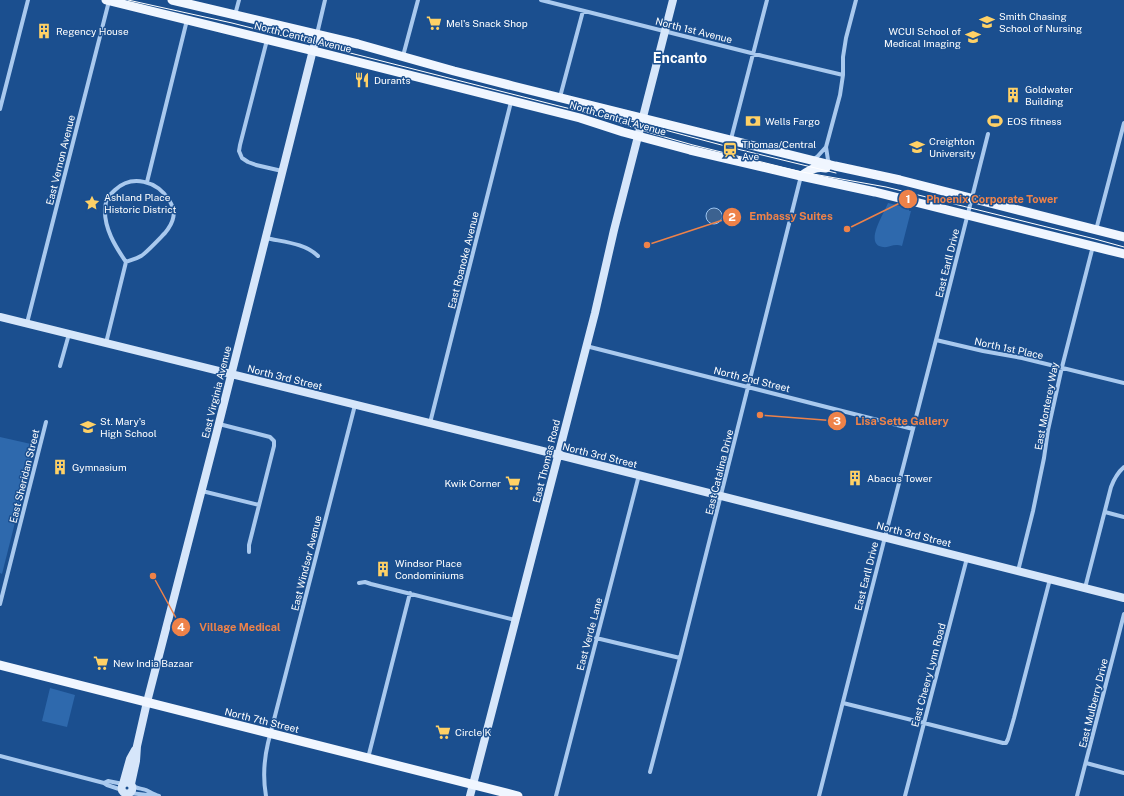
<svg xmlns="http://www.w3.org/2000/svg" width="1124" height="796" viewBox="0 0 1124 796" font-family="'Public Sans',sans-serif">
	<rect width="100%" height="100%" fill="#1b4f8f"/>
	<path fill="#2e69ad" d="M888,203L909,208V211H911L902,246C893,243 890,248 883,247C863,245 885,212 888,203Z
		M0,437L31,444L30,447L32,448L33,451L2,574L0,573Z
		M50,688L75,695L67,727L42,721Z"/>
	<path fill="#3c6290" stroke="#9cc4f0" d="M706 216a8 8 0 1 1 16 0a8 8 0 1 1-16 0Z"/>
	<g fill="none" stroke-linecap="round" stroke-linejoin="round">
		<path stroke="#a9c9ee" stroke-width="4" d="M541,0L759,55L843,75
			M235,15L239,0
			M317,34L325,0
			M267,40L240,145L239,151L242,158L248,162L256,165L282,171
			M403,56L418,0
			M560,97L583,11
			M0,109L28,0
			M731,139L767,0
			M814,159L817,157L826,147
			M830,163L828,160L826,147L840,95L843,75V57L846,38L856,0
			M147,182L187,20
			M1096,230L1124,123
			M266,238C283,242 305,243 318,256
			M27,323L109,1
			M936,340L983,351L1022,358L1124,383
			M106,343L126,262C115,246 104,228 105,209C106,206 105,202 107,200C108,196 112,193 115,190C132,174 157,181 169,200C177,212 174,222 165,233C160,238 146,253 141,256C136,259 131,260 126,262
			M586,346L913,429
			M60,366L69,334
			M430,423L511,102
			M219,424L270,437L274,441V446L249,545V552
			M202,491L259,505
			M1105,512L1124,517
			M1018,571L1033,511L1044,458L1048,430L1062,367L1093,246
			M359,583L365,582L371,584L515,620
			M1085,588L1111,487C1114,479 1117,473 1124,467
			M0,604L46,422
			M596,638L680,658
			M843,703L924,723L1003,743H1006L1008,739L1014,718L1050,579
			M0,756L104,783L107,785L122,790
			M368,758L410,593
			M1086,763L1124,773
			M650,772L680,658L801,176
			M104,783L108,781L123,784
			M132,785C136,789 141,788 146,790C150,792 154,795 159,796
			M130,793L147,795L152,794
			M266,796C263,779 264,760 268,743L355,405
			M556,796L639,475
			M819,796L885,537L936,340L988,134
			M905,796L967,558
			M1077,796L1124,614"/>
		<path stroke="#d6e6fa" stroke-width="8" d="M0,317L571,458L1124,598
			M121.5 788a5.5 5.5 0 1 1 11 0a5.5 5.5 0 1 1-11 0Z
			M123,784L130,759L135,750
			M131,784L136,761L137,746L147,702L216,435L317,34
			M470,796L595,313L614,230L673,0"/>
		<path stroke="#f0f6ff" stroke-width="9" d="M106,0L322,53L580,118L623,132L690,150L801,176L875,192L1124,254
			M172,0L358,44L454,71L513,86L835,166L900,180L1124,237
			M801,176C810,170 815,166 826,168
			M0,665L518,796"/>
		<path stroke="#fff" stroke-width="1" d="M128,0L232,23L559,106L591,114L654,134L693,145L802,172L886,187L1095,239L1124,247
			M627,120L729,147L836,173"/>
	</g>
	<defs>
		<g id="university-bare" transform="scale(1.2)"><path d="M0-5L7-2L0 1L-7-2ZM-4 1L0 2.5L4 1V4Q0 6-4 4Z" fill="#ffd166" stroke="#1b4f8f" stroke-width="2.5" paint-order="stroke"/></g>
		<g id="supermarket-bare" transform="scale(1.2)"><path d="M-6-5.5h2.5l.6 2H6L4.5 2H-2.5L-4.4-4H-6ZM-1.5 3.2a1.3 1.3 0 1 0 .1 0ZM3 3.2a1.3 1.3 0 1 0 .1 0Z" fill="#ffd166" stroke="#1b4f8f" stroke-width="2.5" paint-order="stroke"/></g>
		<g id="building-bare" transform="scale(1.2)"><path d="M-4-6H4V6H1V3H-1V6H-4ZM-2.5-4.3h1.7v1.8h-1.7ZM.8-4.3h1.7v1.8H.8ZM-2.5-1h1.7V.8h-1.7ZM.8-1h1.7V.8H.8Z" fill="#ffd166" stroke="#1b4f8f" stroke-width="2.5" paint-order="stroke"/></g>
		<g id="restaurant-bare" transform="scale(1.2)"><path d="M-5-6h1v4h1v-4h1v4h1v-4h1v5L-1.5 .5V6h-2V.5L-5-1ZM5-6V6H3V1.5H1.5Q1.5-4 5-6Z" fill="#ffd166" stroke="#1b4f8f" stroke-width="2.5" paint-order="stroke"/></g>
		<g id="bank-bare" transform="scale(1.2)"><path d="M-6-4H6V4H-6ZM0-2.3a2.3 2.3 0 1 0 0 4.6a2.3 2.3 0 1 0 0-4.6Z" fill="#ffd166" stroke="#1b4f8f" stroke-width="2.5" paint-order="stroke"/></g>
		<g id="stadium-bare" transform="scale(1.2)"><path d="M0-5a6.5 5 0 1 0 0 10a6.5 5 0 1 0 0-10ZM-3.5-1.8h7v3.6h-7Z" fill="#ffd166" stroke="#1b4f8f" stroke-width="2.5" paint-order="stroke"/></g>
		<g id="station-bare" transform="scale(1.2)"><path d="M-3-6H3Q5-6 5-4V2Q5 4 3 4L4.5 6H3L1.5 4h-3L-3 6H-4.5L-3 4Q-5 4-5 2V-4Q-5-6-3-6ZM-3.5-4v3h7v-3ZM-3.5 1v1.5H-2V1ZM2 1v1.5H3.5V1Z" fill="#ffd166" stroke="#1b4f8f" stroke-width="2.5" paint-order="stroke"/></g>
		<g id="sight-bare" transform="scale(1.2)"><path d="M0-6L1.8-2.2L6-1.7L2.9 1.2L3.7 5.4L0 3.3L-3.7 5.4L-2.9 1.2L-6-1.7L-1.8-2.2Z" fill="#ffd166" stroke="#1b4f8f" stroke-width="2.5" paint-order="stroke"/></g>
		<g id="school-bare" transform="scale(1.2)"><path d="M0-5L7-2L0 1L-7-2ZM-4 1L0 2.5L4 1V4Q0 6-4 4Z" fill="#ffd166" stroke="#1b4f8f" stroke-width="2.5" paint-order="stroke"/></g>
	</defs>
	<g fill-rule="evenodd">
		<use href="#university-bare" x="987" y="22"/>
		<use href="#supermarket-bare" x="434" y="23"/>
		<use href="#building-bare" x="44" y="31"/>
		<use href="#university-bare" x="973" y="37"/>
		<use href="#restaurant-bare" x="362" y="80"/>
		<use href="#building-bare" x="1013" y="95"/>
		<use href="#bank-bare" x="753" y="121"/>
		<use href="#stadium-bare" x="995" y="121"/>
		<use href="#university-bare" x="917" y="147"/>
		<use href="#station-bare" x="730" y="150"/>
		<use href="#sight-bare" x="92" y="203"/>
		<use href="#school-bare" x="88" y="427"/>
		<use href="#building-bare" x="60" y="467"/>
		<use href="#building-bare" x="855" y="478"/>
		<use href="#supermarket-bare" x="513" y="483"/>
		<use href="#building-bare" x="383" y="569"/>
		<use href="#supermarket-bare" x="101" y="663"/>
		<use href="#supermarket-bare" x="443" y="732"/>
	</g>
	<g text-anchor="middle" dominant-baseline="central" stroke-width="3" stroke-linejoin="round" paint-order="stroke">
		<g font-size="10" fill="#fff" stroke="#1b4f8f" text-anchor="start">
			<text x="999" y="16">Smith Chasing<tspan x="999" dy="12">School of Nursing</tspan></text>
			<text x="446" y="23">Mel's Snack Shop</text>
			<text x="56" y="31">Regency House</text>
			<text x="961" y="31" text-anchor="end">WCUI School of<tspan x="961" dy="12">Medical Imaging</tspan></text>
			<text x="374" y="80">Durants</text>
			<text x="1025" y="89">Goldwater<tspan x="1025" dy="12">Building</tspan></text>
			<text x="765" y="121">Wells Fargo</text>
			<text x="1007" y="121">EOS fitness</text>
			<text x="929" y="141">Creighton<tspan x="929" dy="12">University</tspan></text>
			<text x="742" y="144">Thomas/Central<tspan x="742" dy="12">Ave</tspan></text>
			<text x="104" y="197">Ashland Place<tspan x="104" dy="12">Historic District</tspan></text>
			<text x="100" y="421">St. Mary's<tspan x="100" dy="12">High School</tspan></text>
			<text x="72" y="467">Gymnasium</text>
			<text x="867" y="478">Abacus Tower</text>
			<text x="501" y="483" text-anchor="end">Kwik Corner</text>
			<text x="395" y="563">Windsor Place<tspan x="395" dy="12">Condominiums</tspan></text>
			<text x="113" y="663">New India Bazaar</text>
			<text x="455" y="732">Circle K</text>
		</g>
		<g font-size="10" fill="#fff" stroke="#1b4f8f">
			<text transform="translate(694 30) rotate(14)">North 1st Avenue</text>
			<text transform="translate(303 37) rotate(14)">North Central Avenue</text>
			<text transform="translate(618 118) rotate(16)">North Central Avenue</text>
			<text transform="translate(60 160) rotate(-76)">East Vernon Avenue</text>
			<text transform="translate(463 260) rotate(-76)">East Roanoke Avenue</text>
			<text transform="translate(947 263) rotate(-76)">East Earll Drive</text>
			<text transform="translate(1009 348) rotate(12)">North 1st Place</text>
			<text transform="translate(285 377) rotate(14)">North 3rd Street</text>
			<text transform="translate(752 379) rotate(14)">North 2nd Street</text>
			<text transform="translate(216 392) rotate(-76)">East Virginia Avenue</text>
			<text transform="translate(1046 406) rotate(-79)">East Monterey Way</text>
			<text transform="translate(600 455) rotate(14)">North 3rd Street</text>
			<text transform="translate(546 461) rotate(-76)">East Thomas Road</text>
			<text transform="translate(719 472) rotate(-76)">East Catalina Drive</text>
			<text transform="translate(24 476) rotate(-76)">East Sheridan Street</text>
			<text transform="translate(914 534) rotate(14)">North 3rd Street</text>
			<text transform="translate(306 563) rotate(-76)">East Windsor Avenue</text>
			<text transform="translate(866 576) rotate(-76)">East Earll Drive</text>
			<text transform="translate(589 634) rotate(-75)">East Verde Lane</text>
			<text transform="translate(928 675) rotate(-75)">East Cheery Lynn Road</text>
			<text transform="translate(1093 703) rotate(-76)">East Mulberry Drive</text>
			<text transform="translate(262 720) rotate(14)">North 7th Street</text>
		</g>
		<g font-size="14" font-weight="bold" fill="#fff" stroke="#1b4f8f">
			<text x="680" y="58">Encanto</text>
		</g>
	</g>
	<path fill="none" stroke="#ee8249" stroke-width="1.5" d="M847 229L908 199M647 245L732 217M760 415L837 421M153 576L181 627"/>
	<g fill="#ee8249" stroke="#1b4f8f" stroke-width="1.5">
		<circle cx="847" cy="229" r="4"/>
		<circle cx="647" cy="245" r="4"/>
		<circle cx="760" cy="415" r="4"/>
		<circle cx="153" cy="576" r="4"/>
		<circle cx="908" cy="199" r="10"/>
		<circle cx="732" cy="217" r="10"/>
		<circle cx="837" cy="421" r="10"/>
		<circle cx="181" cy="627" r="10"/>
	</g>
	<g font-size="12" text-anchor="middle" font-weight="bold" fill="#fff">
		<text x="908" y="203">1</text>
		<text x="732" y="221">2</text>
		<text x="837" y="425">3</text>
		<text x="181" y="631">4</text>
	</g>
	<g font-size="11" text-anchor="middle" font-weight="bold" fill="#ee8249" stroke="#1b4f8f" stroke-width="3" stroke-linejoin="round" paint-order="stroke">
		<text x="992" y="203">Phoenix Corporate Tower</text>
		<text x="791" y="220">Embassy Suites</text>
		<text x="902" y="425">Lisa Sette Gallery</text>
		<text x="240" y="631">Village Medical</text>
	</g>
</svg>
